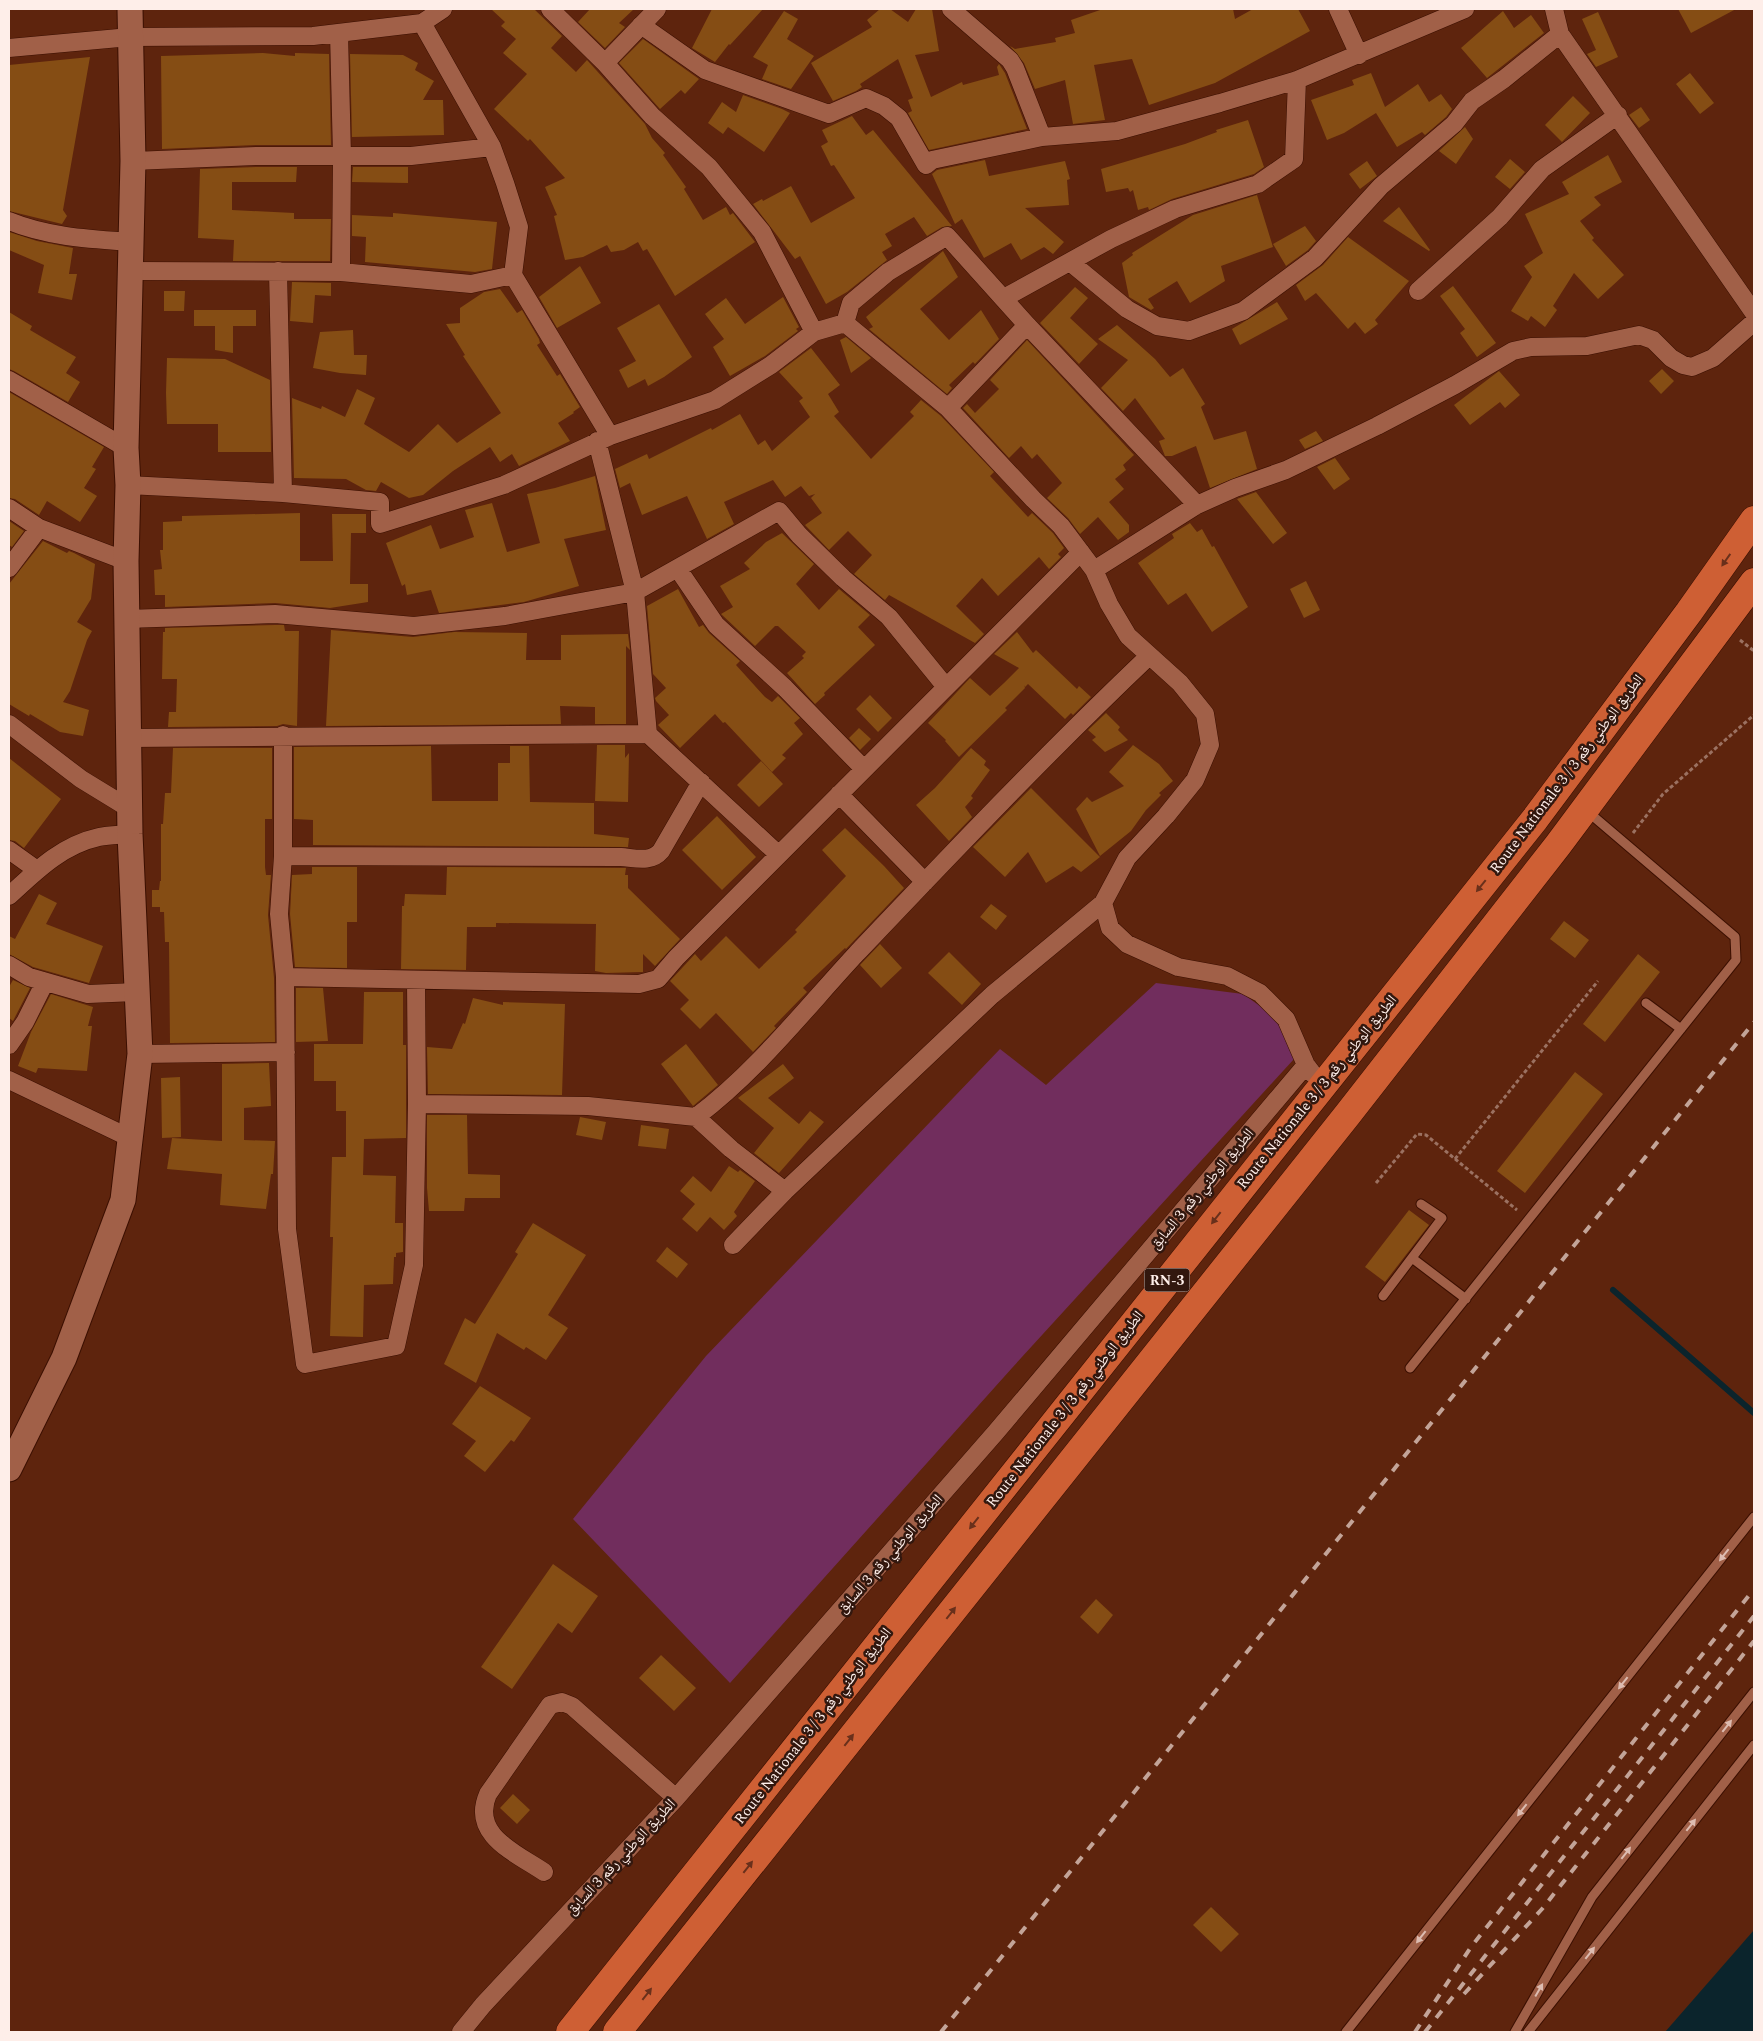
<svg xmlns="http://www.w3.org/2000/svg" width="1763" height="2041" viewBox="0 0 1763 2041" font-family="Spectral,'Noto Naskh Arabic',serif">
	<rect width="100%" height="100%" fill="#5e240d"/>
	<path fill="#712d5d" d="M1156,983L1243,994L1280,1020L1294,1059L1012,1368L730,1683L573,1519L706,1356L1000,1049L1046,1085Z"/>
	<path fill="#0b242c" d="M1754,1930V2032H1665Z"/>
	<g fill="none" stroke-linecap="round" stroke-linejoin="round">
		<path stroke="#0b242c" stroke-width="6" d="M1613,1290L1754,1413"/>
	</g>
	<path fill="#854d14" d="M491,9H534L562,36L551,48L576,72L587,60L645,124L652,138L665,153L663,155L686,187L684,189L703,220L726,207L730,215L733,213L755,242L675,296L647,249L643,251L638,242L624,250L611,252L607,245L583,257L565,260L554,216L557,215L545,187L565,178L530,139L528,141L494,109L527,74L503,53L516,39L501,26L505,22Z
		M590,9H634L619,23L625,27L605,48L578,22Z
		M712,9H763L730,45L729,44L715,62L692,48Z
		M880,9H890L908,22L916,9H932L939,51L915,55L931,97L962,82L963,85L999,75L997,67L999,64L1005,73L1027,129L929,150L908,113L912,111L908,100L913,98L898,59L860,84L862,87L856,91L833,101L811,63L872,27L867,20Z
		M1103,9H1233L1235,19L1253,9H1298L1310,31L1215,83L1149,105L1132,59L1094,65L1105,120L1073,124L1065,80L1035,89L1024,63L1010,46L1015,49L1056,42L1055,38L1075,33L1071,20Z
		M1678,9H1736L1691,33Z
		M784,11L798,19L787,39L814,56L791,89L762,79L768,65L753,57Z
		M1503,11L1514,28L1531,15L1544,33L1487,78L1461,48Z
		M1598,12L1618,57L1596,67L1587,54L1596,50L1582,19Z
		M643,39L699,79L685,94L681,90L660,109L619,63Z
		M263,53L295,56V53L329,54L331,145H256L162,149L161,56Z
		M350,54L403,55L418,63L415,70L434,81L423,100H443L444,135L352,137Z
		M90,57L63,210L67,216L62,224L9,211V65Z
		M1371,73L1385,107L1418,84L1429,102L1441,94L1452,109L1446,117L1425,135L1422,132L1397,147L1376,113L1344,133L1327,140L1311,100L1354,85L1352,80Z
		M1690,73L1714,103L1700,114L1676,84Z
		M743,95L782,109L790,113L764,152L728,127L723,134L708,123L722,102L736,112Z
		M1573,96L1590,113L1562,142L1545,125Z
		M1641,107L1650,120L1639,128L1629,115Z
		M852,116L866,135L873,130L952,226L942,227L927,236L914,217L885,234L892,246L882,252L887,260L847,292L826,304L800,256L795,259L753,204L762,199L763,201L791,186L811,223L855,198L834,165L831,166L821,146L828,142L822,130Z
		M1248,120L1264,167L1254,174L1172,199L1149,210L1148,207L1138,210L1133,190L1130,192L1128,188L1106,192L1101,169L1185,144L1217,132L1216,130Z
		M1465,127L1473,139L1456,164L1439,151Z
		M1608,155L1622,182L1594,197L1601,205L1580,221L1594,238L1592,240L1624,275L1598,299L1574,273L1553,306L1557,310L1545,327L1531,316L1528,321L1511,311L1532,277L1524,266L1543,253L1525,214L1569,194L1562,182Z
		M1510,159L1525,172L1510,189L1495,177Z
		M985,160L989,176L1065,161L1070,179L1067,180L1069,205L1025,208L1064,242L1053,254L1044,247L1021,260L1011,243L984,258L962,219L955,224L932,174L937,170Z
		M1367,161L1377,176L1360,189L1349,174Z
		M256,167H297L296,182H232V210L294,213V219H331L330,261H233L234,240L198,238L200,169Z
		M353,167H408V183L352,182Z
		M1257,195L1273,247L1221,266L1225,281L1190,303L1177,281L1148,299L1154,308L1151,310L1129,297L1122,263L1133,255L1132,253L1193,215Z
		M1399,207L1430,250L1429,251L1383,221Z
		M393,213L497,222L492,269L475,272L365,262L366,237L352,236V215L393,217Z
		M1305,226L1316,241L1308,250L1286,266L1273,244Z
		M9,232L37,241L73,248L69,274H77L72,300L38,293L44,265L9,250Z
		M1348,237L1409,281L1375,320L1378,324L1365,334L1355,322L1348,329L1316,293L1305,301L1296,285L1323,265Z
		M943,251L958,277L920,309L949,340L981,310L999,339L975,364L973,362L949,385L952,388L947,394L869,329L873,327L866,317Z
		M580,266L601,303L557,328L539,297Z
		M292,282L331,283V296L315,295L313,323L290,321Z
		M1453,286L1496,343L1477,357L1460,333L1465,329L1440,296Z
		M1075,287L1088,298L1070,318L1098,344L1079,364L1040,323Z
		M500,289L517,313L522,310L539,339L540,343L537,345L557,376L560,374L580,407L573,412L574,413L558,423L570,441L519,466L512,454L500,462L490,447L453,471L423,495L409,498L381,482L376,491L366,490L346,479L294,478L292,398L321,409L322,406L345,417L357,389L375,398L364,424L409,452L438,424L457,443L501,413L463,356L465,355L446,324L460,323V308L484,292Z
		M164,291H185L184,311H164Z
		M783,297L799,327L796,329L798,331L765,356L730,376L713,347L724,339L705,314L726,298L745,324Z
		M1277,302L1288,319L1240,345L1232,329Z
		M659,304L692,357L664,377L648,386L645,379L628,388L619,370L636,361L617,328Z
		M194,310H256V326H233V353L215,350V326H194Z
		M9,312L32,326L30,330L76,357L66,373L80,382L68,402L14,371L9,369Z
		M1117,325L1155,359L1170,377L1183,368L1205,404L1201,407L1214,440L1246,431L1257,469L1210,488L1196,446L1172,456H1165L1159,441L1165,439L1135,398L1123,411L1101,388L1128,360L1098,339Z
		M353,330L354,355H367L366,375L340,373L313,368L320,332Z
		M846,337L871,358L851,373L840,340Z
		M1027,340L1134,455L1123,465L1126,470L1115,479L1124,489L1109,502L1129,525V532L1118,540L1098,517L1080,534L1068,518L1047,498L1062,483L1037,454L1032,459L1021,446L1009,458L963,408L967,404L975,413L999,389L990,380Z
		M811,348L840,385L828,394L839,412L834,416L871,459L914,416L910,412L921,400L941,416L994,472L990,476L1028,517L1032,513L1053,533L1064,548L1058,554L1061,557L1049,569L1039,557L998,596L982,578L956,606L984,634L975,643L889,595L885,600L854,574L872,555L848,531L829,550L805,525L822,513L811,498L815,494L809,496L801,486L785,497L773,480L724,502L734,524L707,539L687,496L642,515L630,483L620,488L615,469L647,454L649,459L711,428L712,430L740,414L758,445L765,440L772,451L810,417L799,401L803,398L779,372Z
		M167,358L225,359L270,380L271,452H218V424H167L166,393Z
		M1662,369L1674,381L1661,394L1649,381Z
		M1499,371L1520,395L1505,408L1500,402L1470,425L1454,405Z
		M9,392L104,447L92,467L96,469L84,488L97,496L80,522L47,501L39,515L15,499L9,498Z
		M1316,431L1323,441L1305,449L1299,440Z
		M1335,458L1350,479L1334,490L1317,467Z
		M595,476L606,530L564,539L579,586L524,602L439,613L431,590L407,595L405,584L402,586L386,543L431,525L440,549L474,537L465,510L492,503L507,552L540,543L527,494L555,488Z
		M1256,492L1287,533L1273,544L1237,499Z
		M300,513V561H333L332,514H366V533H351L350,584H368V602L330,608L275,603L165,607V595H155L154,570L162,569L160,550H163V522L182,521V516Z
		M9,521L24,531L12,547L9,545Z
		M1190,523L1197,532L1202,529L1212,547L1214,546L1248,607L1212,632L1186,593L1168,605L1138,563L1174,538L1172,534Z
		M782,533L814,564L796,584L819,610L839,589L870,615L858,627L875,645L824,693L825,695L815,704L787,673L804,658L802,656L806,652L778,626H775L755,646L721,614L733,607L720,586L750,569L744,563L766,542Z
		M43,541L67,553L69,551L74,553L95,564L91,599L77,622L92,631L87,640L70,691L63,702L89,710L83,736L60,732L30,714L29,716L9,704V584Z
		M1306,581L1320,610L1304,618L1290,589Z
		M678,589L699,627L703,625L709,633L740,661L736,665L765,697L772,702L778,696L800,718L794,723L803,734L782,755L786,758L772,772L725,722L723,723L715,714L680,748L658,725L669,715L656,701L655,698L666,688L653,674L647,606Z
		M275,625H284L285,631H299L297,726L283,724L277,726L168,727L169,712H176L177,679H162L163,632H165V628Z
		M331,630L413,637L454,632L527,633L526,660H561V635L628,634L630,650L626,646V724H595V707L560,706L561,724L326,726Z
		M1017,632L1033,653L1036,650L1077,689L1079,686L1091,697L1073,715L1071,713L1065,719L1028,684L1025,687L1024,685L1025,688L1005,708L1007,710L959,757L945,741L946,740L928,723L970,678L990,696L1004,683L1019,668L994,654Z
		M870,695L892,718L878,732L856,709Z
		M1106,713L1120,727L1118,730L1128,740L1105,752L1092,740L1096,737L1088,730Z
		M859,728L871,739L860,750L849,738Z
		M597,745H625V758L629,753L628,802L595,801Z
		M1133,745L1159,764L1173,781L1159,793L1161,795L1146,810L1131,831L1100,856L1076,809L1087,797L1092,802L1124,786L1109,772Z
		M431,746L432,801H498V763H510V746H529L530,802L594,803V834L629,838L628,847L313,845V820L294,819V747Z
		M173,748H272V819H265V867L266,875H271L268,915L274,978L275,1042L170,1043L169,942H165L164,912H160V907H152V890H159L160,881H161V824H163L165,793H171Z
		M971,748L986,761L984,765L990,770L971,796L973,798L965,807L972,817L949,841L916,805L935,788Z
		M9,758L61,799L24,848L15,841L9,840Z
		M761,761L783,784L759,807L737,785Z
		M1031,788L1100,857L1081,872L1073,866L1046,883L1028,852L1005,877L973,847Z
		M717,816L756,857L722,890L682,850Z
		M845,828L884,866L904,888L846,949L845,948L803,988L807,992L774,1026L776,1028L753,1052L716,1013L700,1029L680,1009L689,1000L670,981L695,954L701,961L726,936L759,969L797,932L795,930L846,876L822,850Z
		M312,867H357V922H347V968L295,967L290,914L292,875L312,874Z
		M447,867L626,868L625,875H628V888L680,939L655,966L643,954V972L606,973L595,971L596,924L496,923V927H467L466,970L401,969L402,906H404L405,894L446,895Z
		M39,894L57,903L46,924L103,946L89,983L33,967L9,954V936L15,939Z
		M991,904L1007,916L996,930L980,917Z
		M1564,921L1589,940L1575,958L1550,939Z
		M880,944L902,968L881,988L860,965Z
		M949,952L981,984L962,1005L928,973Z
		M1638,954L1660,972L1605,1042L1583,1024Z
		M13,980L30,988L13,1021L9,1018V987Z
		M296,988H323L328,1041L296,1042Z
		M364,992H403V1045H406V1138L364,1139L363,1175L396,1176L395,1223H403V1252L396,1253V1257H394L393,1284L364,1285L363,1337L330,1336L333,1237H330L332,1157H346V1111H336V1081H314V1044H363Z
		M51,994L93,1007L88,1026H92L87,1071L38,1068L36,1073L18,1066L31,1032Z
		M473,998L503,1005V1002L565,1004L562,1095L428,1094L427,1047L452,1049L463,1023L465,1024Z
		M686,1044L718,1085L693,1106L661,1064Z
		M269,1063L271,1106L244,1108V1140L275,1141L273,1174H271L266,1209L220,1205L222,1174L167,1169L172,1138L222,1141V1064Z
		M783,1064L794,1078L768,1098L799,1124L810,1111L824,1122L779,1173L754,1153L774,1128L738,1098Z
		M1575,1072L1603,1094L1525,1193L1497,1171Z
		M180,1077L181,1137L162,1138L161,1078Z
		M427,1115H467L468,1174L500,1175V1198H465L464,1211H429L427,1188Z
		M580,1117L606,1122L602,1140L576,1135Z
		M641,1125L669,1129L666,1149L638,1146Z
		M729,1166L738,1172L740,1170L755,1181L734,1212L737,1216L724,1230L710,1217L697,1232L682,1219L695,1204L680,1191L693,1176L711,1192Z
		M1409,1210L1429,1225L1385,1282L1365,1267Z
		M533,1223L586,1255L548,1315L568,1328L546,1360L526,1347L524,1350L497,1333L476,1383L444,1364L465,1318L475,1324L518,1254L515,1252Z
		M667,1247L688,1264L677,1278L656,1261Z
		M480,1386L531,1418L514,1442L511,1440L485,1472L464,1456L476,1441L452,1424Z
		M553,1564L598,1596L572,1633L558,1623L512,1689L481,1667Z
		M1096,1599L1113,1615L1098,1634L1080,1617Z
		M661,1655L696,1688L674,1711L639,1678Z
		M513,1794L530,1810L517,1824L500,1808Z
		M1211,1907L1239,1934L1221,1952L1193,1925Z"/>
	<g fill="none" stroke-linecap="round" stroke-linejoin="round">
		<g stroke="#3b0f01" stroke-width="11">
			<path id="lane" d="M1646,1003L1681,1029
				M1412,1258L1466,1299
				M1383,1296L1442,1218L1421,1204
				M1410,1368L1736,960L1735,937L1587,811
				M1346,2032L1754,1517
				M1515,2032L1592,1897L1754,1692
				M1528,2032L1754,1745"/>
		</g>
		<g stroke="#3b0f01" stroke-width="19">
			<path id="street" d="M550,9L605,63L652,116L709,167L762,232L814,332
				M951,9L1010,60L1015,68L1042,137
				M1338,9L1359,55
				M422,23L492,147L505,183L519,227L513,275L610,436
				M641,25L705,70L829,114L866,98L884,106L899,118L926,165L932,160L1042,137L1117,131L1220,103L1297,80L1465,9
				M339,33L342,156L341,272
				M1560,34L1754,313
				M9,48L130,37L313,36L422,23L443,9
				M605,63L657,9
				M133,161L256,156H411L492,147
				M9,221C48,237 90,239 132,242
				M1070,262L1127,309L1157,326L1189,331L1243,311L1315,258L1381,186L1454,124L1472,101L1504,79L1560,34L1554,9
				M131,271L341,272L471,284L513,275
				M278,271L283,493
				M1418,291L1500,217L1542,169L1618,115
				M1004,298L1111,239L1175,209L1258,184L1294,159L1297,80
				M845,323L851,303L888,272L947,236L1027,325L1197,505
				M9,380L126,448
				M948,408L1027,325
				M597,441L635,592L648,734L779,855
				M128,485L283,493L380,502V524L504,485L610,436L715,400L771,365L814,332L845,323
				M9,508L39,528L126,561
				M9,568L39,528
				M678,569L716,625L785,688L864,769
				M1094,570L1197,505L1235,488L1286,470L1377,426L1455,385L1513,351L1531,347L1587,346L1639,335L1653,340L1671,358L1683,365L1692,367L1713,358L1754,322
				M126,619L275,614L414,626L505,616L635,592L779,511L799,535L843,578L889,617L946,687
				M9,724L81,779L130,809
				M283,735V856L279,914L285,977
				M129,738L648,734
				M839,794L925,882
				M9,850L37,870
				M283,856L621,857C635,858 651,863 661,851L701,782
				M9,896C36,871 62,845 99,837C109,835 120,835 130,834
				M1103,903L1110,928L1127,944L1178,967L1227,976L1260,993L1286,1019L1306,1065L1312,1073
				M9,965L29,977L88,994L136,992
				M416,980L417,1104L414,1265L396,1346L305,1364L287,1229L285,977L639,984L658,979L676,958L1081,552
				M9,1045L25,1022L45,982
				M140,1054L286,1052
				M9,1080L130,1138
				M417,1104L588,1106L696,1117L731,1149L785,1191
				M696,1117C757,1071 805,1009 857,953C953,852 1048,752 1149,656
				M733,1245L785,1191L992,995L1103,903L1127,858L1166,816L1195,780L1210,745L1205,714L1180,683L1128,636L1109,604L1094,570L1061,526L1033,499L948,408L845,323
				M544,1872C516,1853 470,1835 488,1794L550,1705L562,1702L572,1706L676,1798
				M461,2032L483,2005L676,1798L996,1432L1306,1065"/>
		</g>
		<g stroke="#3b0f01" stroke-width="27">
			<path id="secondary" d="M9,1469L64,1358L123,1200L140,1054L130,834L126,561L128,485L126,448L133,161L130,9"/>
		</g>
		<g stroke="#3b0f01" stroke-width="29">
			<path id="highway" d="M570,2032L1535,819L1689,612L1754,520
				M617,2032L1348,1114L1558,845L1754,582"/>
		</g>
		<path stroke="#9b7161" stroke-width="3" stroke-dasharray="4 2.5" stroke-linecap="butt" d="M1740,640L1754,651
			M1633,833L1663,794L1754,715
			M1455,1159L1598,981
			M1376,1183L1417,1134L1426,1135L1517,1210"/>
		<use href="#lane" stroke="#a16048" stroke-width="9"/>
		<use href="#street" stroke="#a16048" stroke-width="18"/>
		<use href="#secondary" stroke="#a16048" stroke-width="25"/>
		<use href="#highway" stroke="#ce5f34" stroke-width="28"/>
		<path stroke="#c3a498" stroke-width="4" stroke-dasharray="9 9" stroke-linecap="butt" d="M1464,1994L1542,1909L1754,1641
			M941,2032L1754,1022
			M1415,2032L1471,1947L1754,1589
			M1425,2032L1754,1616"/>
	</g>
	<defs><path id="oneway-solid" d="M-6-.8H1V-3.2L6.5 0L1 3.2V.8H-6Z" transform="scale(1.25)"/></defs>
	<g fill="#69301b">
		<use href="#oneway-solid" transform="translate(1726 560) rotate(125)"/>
		<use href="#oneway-solid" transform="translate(1481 886) rotate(129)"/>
		<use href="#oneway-solid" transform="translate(1216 1218) rotate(128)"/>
		<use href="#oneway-solid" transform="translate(974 1523) rotate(128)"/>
		<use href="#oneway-solid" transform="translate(951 1613) rotate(-52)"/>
		<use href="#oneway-solid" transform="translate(849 1740) rotate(-52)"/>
		<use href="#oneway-solid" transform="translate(748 1867) rotate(-52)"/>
		<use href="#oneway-solid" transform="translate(647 1994) rotate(-52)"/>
	</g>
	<g fill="#ddbcb1">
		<use href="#oneway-solid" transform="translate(1724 1555) rotate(128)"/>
		<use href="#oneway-solid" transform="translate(1623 1683) rotate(128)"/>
		<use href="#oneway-solid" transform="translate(1727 1726) rotate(-52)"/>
		<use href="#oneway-solid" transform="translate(1522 1810) rotate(128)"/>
		<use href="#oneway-solid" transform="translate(1691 1825) rotate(-52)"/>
		<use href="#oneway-solid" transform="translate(1626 1853) rotate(-52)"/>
		<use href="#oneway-solid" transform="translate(1421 1937) rotate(128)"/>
		<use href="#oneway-solid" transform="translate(1590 1953) rotate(-52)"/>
		<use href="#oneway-solid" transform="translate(1539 1990) rotate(-60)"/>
	</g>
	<g text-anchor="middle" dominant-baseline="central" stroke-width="5" stroke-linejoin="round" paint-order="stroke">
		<rect fill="#32170e" stroke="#c1aea7" stroke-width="1" x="1144.5" y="1268.5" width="45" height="23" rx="4"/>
		<g font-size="14" font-weight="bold" fill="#feeee9">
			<text x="1167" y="1280">RN-3</text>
		</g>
		<g font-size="15" fill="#feeee9" stroke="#32170e">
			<text transform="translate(1567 774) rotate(-53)">Route Nationale 3 / الطريق الوطني رقم 3</text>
			<text transform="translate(1317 1092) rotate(-51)">Route Nationale 3 / الطريق الوطني رقم 3</text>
			<text transform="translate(1202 1189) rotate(-50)">الطريق الوطني رقم 3 السابق</text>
			<text transform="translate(1065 1409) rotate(-52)">Route Nationale 3 / الطريق الوطني رقم 3</text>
			<text transform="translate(890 1554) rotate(-49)">الطريق الوطني رقم 3 السابق</text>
			<text transform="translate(813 1726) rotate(-52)">Route Nationale 3 / الطريق الوطني رقم 3</text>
			<text transform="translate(621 1857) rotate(-47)">الطريق الوطني رقم 3 السابق</text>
		</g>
	</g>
	<rect width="1763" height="2041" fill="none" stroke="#feeee9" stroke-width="20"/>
</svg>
